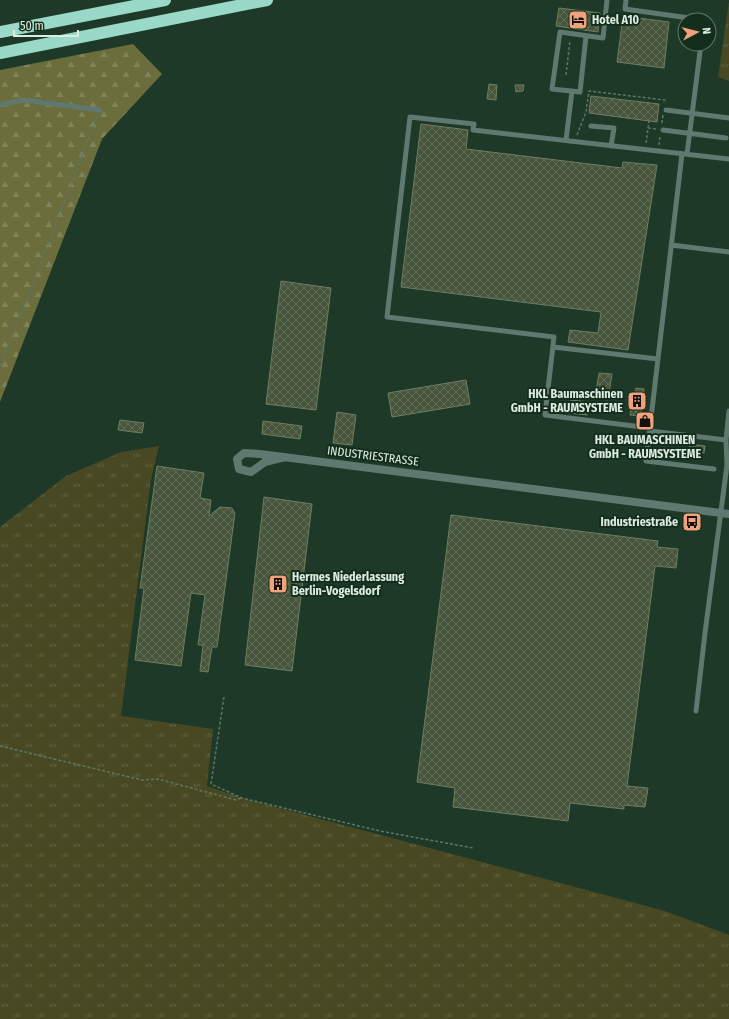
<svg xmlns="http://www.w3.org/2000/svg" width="729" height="1019" viewBox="0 0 729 1019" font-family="'Fira Sans Condensed',sans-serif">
	<defs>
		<pattern id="grass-tufts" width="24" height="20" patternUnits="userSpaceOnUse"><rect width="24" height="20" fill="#484923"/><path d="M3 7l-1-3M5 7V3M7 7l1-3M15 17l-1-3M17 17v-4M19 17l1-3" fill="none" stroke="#626343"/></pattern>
		<pattern id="forest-firs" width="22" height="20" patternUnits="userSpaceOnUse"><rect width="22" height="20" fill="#6b6d3d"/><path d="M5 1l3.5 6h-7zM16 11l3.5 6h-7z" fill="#808259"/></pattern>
		<pattern id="building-cross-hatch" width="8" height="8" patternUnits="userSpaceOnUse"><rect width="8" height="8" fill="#46553b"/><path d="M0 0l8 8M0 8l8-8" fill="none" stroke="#606e57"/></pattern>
	</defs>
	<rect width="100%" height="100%" fill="#1e3927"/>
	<path fill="url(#grass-tufts)" d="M729,2V81L718,77Z
		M159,446L151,479L121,716L213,729L207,786L242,798L665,911L729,935V1019H0V527L66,476L121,452Z"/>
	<path fill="url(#forest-firs)" d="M133,44L162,74L102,139L0,402V70Z"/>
	<path fill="url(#building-cross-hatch)" stroke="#6e7e62" d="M559,8L600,13L598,32L556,26Z
		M623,16L669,22L664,68L617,62Z
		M489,84L497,85L496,100L487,99Z
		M515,85H524L523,91L516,92Z
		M591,96L659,104L657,122L589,113Z
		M421,124L468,130L466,149L622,168L623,162L657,165L628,350L568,342L570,330L598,333L601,312L401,287Z
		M281,281L331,288L316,410L266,404Z
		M599,373L612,374L608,400L595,398Z
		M466,380L470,404L392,417L388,393Z
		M636,388L644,389L641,416L630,415L631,409L634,406L632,403L633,398H635Z
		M571,400L589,402L587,415L569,413Z
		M337,412L356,415L352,445L333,443Z
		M120,420L144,423L142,433L118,430Z
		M263,421L302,426L300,439L262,434Z
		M690,444L705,446L704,453L689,452Z
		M157,466L204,473L200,498L211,500L209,516L220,507L232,508L235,513L217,647H212L208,672L200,671L203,645H198L205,595L191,593L181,666L135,660L144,588H140Z
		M264,497L312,504L292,671L245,665Z
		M451,515L658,541L657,547L678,549L676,568L655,566L627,786L648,788L645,807L624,805V809L570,803L568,821L453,807L455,788L417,782Z"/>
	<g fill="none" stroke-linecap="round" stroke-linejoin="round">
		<path stroke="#5f7666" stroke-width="1.5" stroke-dasharray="3 2" stroke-linecap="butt" d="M566,75L570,40
			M662,123L663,115
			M648,128L656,129
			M577,135L586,112L589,91L665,100L664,103
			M646,143L649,121
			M659,145L660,135
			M0,366L48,245L97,116
			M224,697L211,784L242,798L380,831L473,848
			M0,746L142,780L158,779L236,800L241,798"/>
		<path stroke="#5f7870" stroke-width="5" d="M626,0L625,9L689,18L691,20
			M586,36L580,92L552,89L560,32L603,38L607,0
			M0,105L23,100L100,110
			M666,110L729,118
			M591,126L614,128L611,146
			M663,130L726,138
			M566,140L572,91
			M682,154L646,461L714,469
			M687,154L701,44
			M671,245L729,252
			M553,347L658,359
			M650,428L545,415L554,337L387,317L410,117L474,124L473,130L729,159
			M650,431L726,440
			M696,711L705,633L727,465L726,440L729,411"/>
		<path stroke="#5f7870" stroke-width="8" d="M285,457L265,462L251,472L239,469L237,459L244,453L260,454L729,514"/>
		<path stroke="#9ad9c7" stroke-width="12" d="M0,32L165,0
			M0,53L267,0"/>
	</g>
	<defs>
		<g id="hotel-square" transform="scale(1)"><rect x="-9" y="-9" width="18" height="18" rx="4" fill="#f1a27b" stroke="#142e1d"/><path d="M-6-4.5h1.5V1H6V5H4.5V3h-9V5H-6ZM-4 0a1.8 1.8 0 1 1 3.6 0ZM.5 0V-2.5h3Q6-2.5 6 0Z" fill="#111"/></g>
		<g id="building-square" transform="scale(1)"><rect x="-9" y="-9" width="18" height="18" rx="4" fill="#f1a27b" stroke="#142e1d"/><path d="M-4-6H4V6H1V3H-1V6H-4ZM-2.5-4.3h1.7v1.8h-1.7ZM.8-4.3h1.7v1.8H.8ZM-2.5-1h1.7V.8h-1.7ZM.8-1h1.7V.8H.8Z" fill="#111"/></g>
		<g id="shop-square" transform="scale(1)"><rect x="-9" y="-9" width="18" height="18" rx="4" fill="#f1a27b" stroke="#142e1d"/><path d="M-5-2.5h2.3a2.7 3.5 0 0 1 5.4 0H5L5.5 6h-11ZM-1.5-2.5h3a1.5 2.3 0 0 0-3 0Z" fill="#111"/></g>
		<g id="bus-square" transform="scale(1)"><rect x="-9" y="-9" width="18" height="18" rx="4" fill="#f1a27b" stroke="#142e1d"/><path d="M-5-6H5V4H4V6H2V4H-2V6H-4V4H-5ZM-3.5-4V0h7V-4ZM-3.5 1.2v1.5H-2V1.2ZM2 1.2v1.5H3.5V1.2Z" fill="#111"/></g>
	</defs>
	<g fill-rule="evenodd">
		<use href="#hotel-square" x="578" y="20"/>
		<use href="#building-square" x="637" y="401"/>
		<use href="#shop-square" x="645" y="421"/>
		<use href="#bus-square" x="692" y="522"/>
		<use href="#building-square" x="278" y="584"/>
	</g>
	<g text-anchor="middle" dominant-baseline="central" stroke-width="4" stroke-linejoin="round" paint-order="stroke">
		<g font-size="12" font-weight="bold" fill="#dcece0" stroke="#142e1d" text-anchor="start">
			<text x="592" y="20">Hotel A10</text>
			<text x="623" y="394" text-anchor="end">HKL Baumaschinen<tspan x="623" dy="14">GmbH - RAUMSYSTEME</tspan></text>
			<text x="645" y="440" text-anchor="middle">HKL BAUMASCHINEN<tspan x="645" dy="14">GmbH - RAUMSYSTEME</tspan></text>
			<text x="678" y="522" text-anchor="end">Industriestraße</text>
			<text x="292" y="577">Hermes Niederlassung<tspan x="292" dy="14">Berlin-Vogelsdorf</tspan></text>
		</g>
		<g font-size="12" fill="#dcece0" stroke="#142e1d">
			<text transform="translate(373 456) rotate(7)">INDUSTRIESTRASSE</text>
		</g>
	</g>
	<g transform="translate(697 32) rotate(83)"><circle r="19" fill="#142e1d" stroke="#647a6b"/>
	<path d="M0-3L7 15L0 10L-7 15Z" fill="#f1a27b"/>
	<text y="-6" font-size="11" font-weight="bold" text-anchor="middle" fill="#dcece0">N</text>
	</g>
	<path d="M14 30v6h64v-6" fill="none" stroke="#dcece0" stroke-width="2"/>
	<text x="20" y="30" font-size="12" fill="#dcece0" stroke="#142e1d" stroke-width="3" paint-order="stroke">50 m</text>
</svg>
